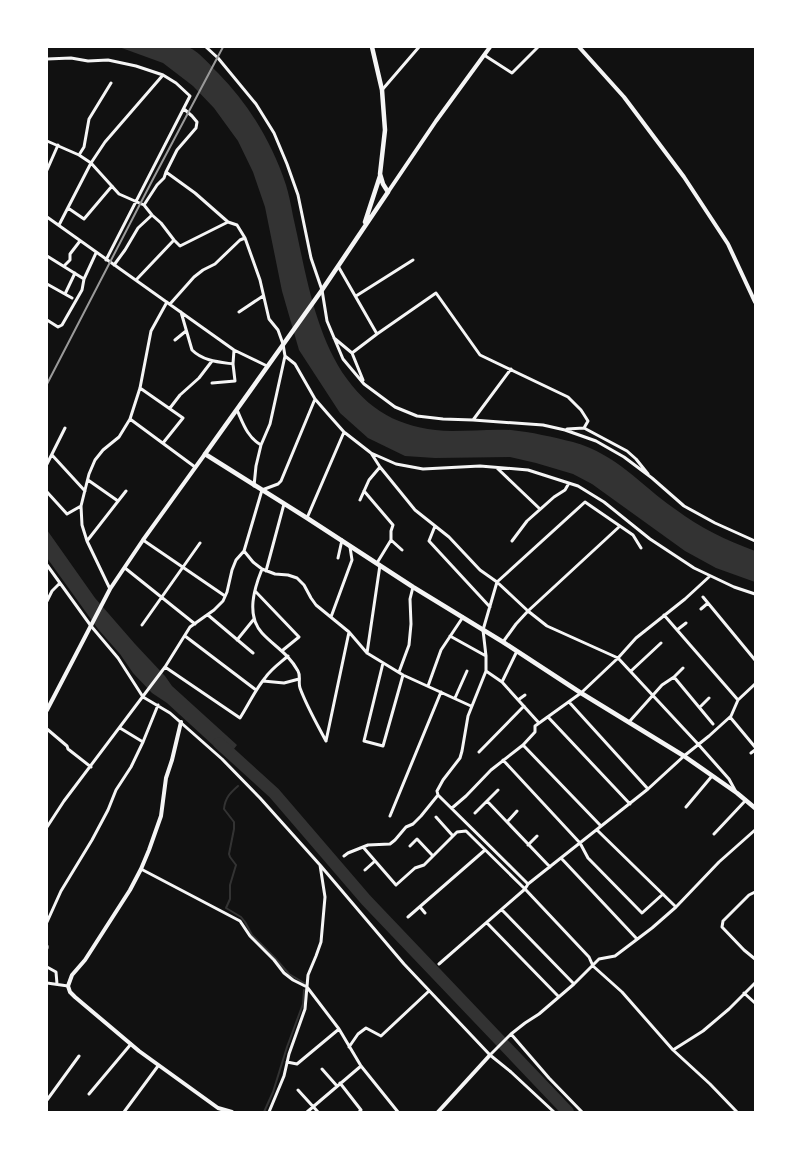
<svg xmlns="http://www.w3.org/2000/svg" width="802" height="1159" viewBox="0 0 802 1159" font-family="'Roboto Serif',serif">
	<rect width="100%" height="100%" fill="#111"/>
	<path fill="#333" d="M119,47C134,47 149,47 164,47C171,47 180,46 187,47C197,49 211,66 218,73C249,104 272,143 286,185C289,195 291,205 293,216C305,268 314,334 347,379C373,415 407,430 452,431C471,431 491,429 511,430C531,432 553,437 573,442C618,455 639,484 675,509C700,528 726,540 755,551V582L716,568L685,551L592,484L573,474L536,463L510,457L435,458L405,456L368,438L340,413L299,350L282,291L265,207L253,172L238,141L214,108L193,86L163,63Z
		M47,530L95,598L135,644L165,676L172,686L237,745L227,758L167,703L152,693L133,673L120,654L98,629L47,558Z"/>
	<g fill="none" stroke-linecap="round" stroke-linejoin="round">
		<path stroke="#333" stroke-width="2" d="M238,786C230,793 225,798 224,809L234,822V829L229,854L230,857L236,865L230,885V899L226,908L241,917L245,922L252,935L275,958L289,974L304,983
			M264,1112L273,1092L287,1047L303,1004L304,990"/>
		<path stroke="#333" stroke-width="12" d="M219,743L274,793L366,900L568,1112"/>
		<path stroke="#f5f5f5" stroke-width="3" d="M206,47L218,58L256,104L274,133L287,164L298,195L311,258L322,290L327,321L343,359L364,384L395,407L417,416L443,419L473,420L543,425L565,430L596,441L624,457L652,478L684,506L715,523L755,541
			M484,55L512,73L538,47
			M47,59L71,58L88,61L108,60L136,66L163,75L176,83L190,96L106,260
			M382,90L419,47
			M47,141L79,155L91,163L119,194L144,205L152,215L161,223L174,240L180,246L228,222L237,225L245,238L260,280L269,319L278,330L283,344L285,356L295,364L315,399L328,414L344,432L371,453L396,464L423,469L480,466L528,470L578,486L604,502L650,539L694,568L734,587L755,594
			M79,155L84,147L89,119L111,83
			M47,170L58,145
			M166,172L195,193L228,222
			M144,205L157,185L164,178L166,172L177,150L196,128L197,122L192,116L184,109
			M68,208L84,219L112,186
			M47,217L234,350L267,366
			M59,225L91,163L105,142L163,75
			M47,256L84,279
			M114,265L125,250L138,228L152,215
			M64,266L70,260V254L80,241
			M338,266L377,334
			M136,280L174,240
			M47,284L72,298
			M65,294L75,273
			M356,296L413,260
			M170,304L194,277L203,270L215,264L240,240L245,238
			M181,312L192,350C203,361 219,362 233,364
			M239,312L263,296
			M47,320L58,327L62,325L82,290L84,279L96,253
			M334,338L352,353L363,380
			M175,340L186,331
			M352,353L377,334L436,293L480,355L568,397L581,410L588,421L584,428L567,429
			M212,383L235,381L233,364L234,350
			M140,388L183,418L163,443
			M170,408L180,395L199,378L212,361
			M237,410C243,423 247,437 261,445
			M130,419L195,467
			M473,420L511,369
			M584,428L627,451L636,459L648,474
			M371,453L380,467L415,510L449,537L480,570L497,582L528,611L547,626L618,658L698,744L729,779L736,792
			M52,455L85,491
			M47,464L65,428
			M497,468L540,509
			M88,480L118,501
			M254,486L256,466L261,445L270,424L285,356
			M364,491L393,525L391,531V540L377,563
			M47,492L67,514L81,506
			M360,500L369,480L380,467
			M307,518L344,432
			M435,526L429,541L490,607
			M143,540L225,596
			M391,540L402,550
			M87,541L126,491
			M512,541L527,521L554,497L565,490L569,483
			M244,551L253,562L262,569L275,574L288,575L297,578L304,585L311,598L316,605L349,632L367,653L403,675L471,706
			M338,558L342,540
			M47,565L91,626L118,658L143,697L170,713L222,759L260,798L320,865L404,964L490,1055L511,1072L554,1112
			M125,568L195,624
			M262,569C254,589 246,615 262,633C275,647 288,653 298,671C301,676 298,683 300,688C307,707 317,724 326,741
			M266,571L284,504
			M110,589L87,541L82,525L81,506L89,474L95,460L103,450L119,437L130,419L140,388L151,331L167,302
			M255,591L299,637L283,650
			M703,597L755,660
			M47,601L52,591L60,583
			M701,609L708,603
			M208,615L253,653
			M664,615L738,700
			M331,617L352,560L350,547
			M142,625L200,543
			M677,630L686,623
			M185,636L256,690
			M450,636L486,656
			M237,640L254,619
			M503,642L516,624L528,611L620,526
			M367,653L380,565
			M383,663L364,741L383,746L403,675
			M165,667L240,718C249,704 255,690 265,678C271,669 280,663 288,656
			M486,671L502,682L539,723
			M631,671L661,643
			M399,672L409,645L411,624L410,599L413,587
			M674,677L713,724
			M263,681L284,683L299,679
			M502,682L517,651
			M428,686L441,650L463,617
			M455,698L467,671
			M518,700L525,695
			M569,702L648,789
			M700,707L709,698
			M548,717L630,804
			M730,717L755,747
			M629,722L662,685L674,677L683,668
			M120,728L143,742
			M47,729L67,746L68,749L91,767
			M326,741L349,632
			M523,745L601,826
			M479,752L524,706
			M751,753L755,750
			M503,760L580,843L588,858L642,913L663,894
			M487,801L550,867
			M686,807L712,776
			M452,808L466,796L491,770L523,745L535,732V726L581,693L618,658L636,638L685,599L710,576
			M475,813L498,790
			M390,816L441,692
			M436,817L453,836
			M507,822L517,811
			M47,827L64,801L165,667L190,627L214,610L223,601L227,592L232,570L236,560L244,551L262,490L278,484L281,481L315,399
			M597,830L676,907
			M714,834L746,800
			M528,845L537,836
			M410,846L417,839L433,856
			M363,847L396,885L415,868L424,865L457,832L466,831L525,889L589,957L593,966L622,992L673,1050L710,1084L737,1112
			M344,856L348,853L368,845L390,844L395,840L406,827L413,824L421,816L438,795
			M561,858L637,939
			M141,869L240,921L250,936L274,960L284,973L293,980L307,987L339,1029L361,1066L398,1112
			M365,870L375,861
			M528,884L438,795L437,791L443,780L460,758L462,751L468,716L486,671V656L483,630L497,582L585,502L633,535L641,548
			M755,892L749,895L723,921L722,927L744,950L755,959
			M420,907L425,913
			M502,910L574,984
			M408,917L485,850
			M47,922L61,891L92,840L108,810L116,790L131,767L143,742L158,705
			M487,923L559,997
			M47,946V948
			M439,964L525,889L528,884L648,789L684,756L709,736L731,716L738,700L755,684
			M47,967L56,972L57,984
			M47,983L68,986
			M744,993L755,1003
			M511,1034L549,1078L582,1112
			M349,1047L358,1034L366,1028L381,1036L429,991
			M673,1050L703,1031L729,1009L755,983
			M490,1055L511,1034L525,1023L539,1014L574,984L599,959L615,956L652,928L676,907L719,862L755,830
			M287,1062L297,1064L339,1029
			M322,1069L337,1086
			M340,1083L361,1110L359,1112
			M298,1090L318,1112
			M89,1094L131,1044
			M47,1100L79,1056
			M124,1112L158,1066
			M269,1112L284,1076L289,1054L305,1009L308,975L316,956L321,942L325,897L320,865
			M307,1112L361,1066"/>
		<path stroke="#f5f5f5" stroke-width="4" d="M579,47L624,97L684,177L728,244L755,302
			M388,192L436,121L490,47
			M47,710L110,589L143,540L205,454
			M181,722L172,760L166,778L161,816L149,850L141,869L130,890L85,960L72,975L68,986L70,992L75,997L139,1051L218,1108L232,1112
			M438,1112L490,1055"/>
		<path stroke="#f5f5f5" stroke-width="4.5" d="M372,47L382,90L385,130L380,174L383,184L388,192L322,290L205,454L307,518L413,587L503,642L581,693L684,756L737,793L755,808
			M365,222L380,176"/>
		<path stroke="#9a9a9a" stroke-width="2" d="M47,384L152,181L223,47"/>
	</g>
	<rect width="802" height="1159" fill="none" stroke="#ffffff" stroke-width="96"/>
</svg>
